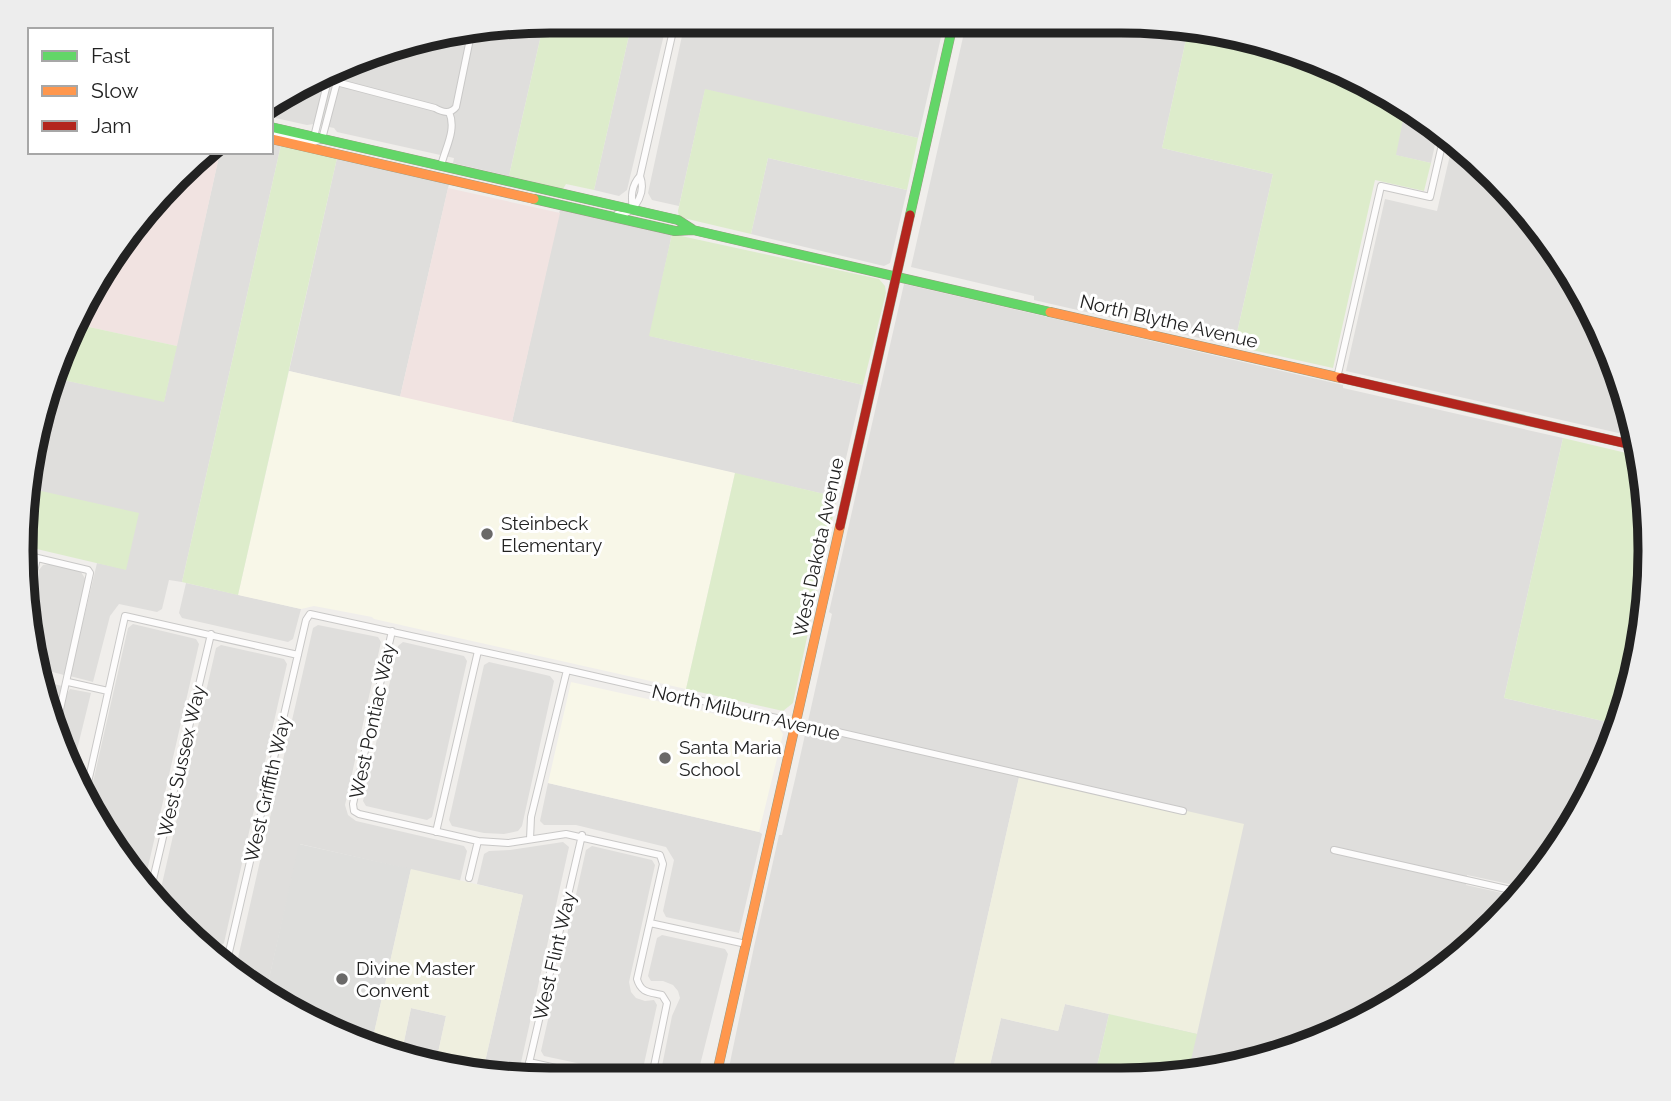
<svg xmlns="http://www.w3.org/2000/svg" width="1671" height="1101" viewBox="0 0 1671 1101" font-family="Raleway,sans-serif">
	<rect width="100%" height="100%" fill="#f0eeeb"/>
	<path fill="#dfdedc" d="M544,22L509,176L453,163L454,158L337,132L334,128L314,124L307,125L271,117V103L381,49Z
		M632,22H667L627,190L619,196L594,190Z
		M685,22L944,24L918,138L705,90L679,206L652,200L648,193Z
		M966,24L1189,26L1162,148L1273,174L1234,346L1034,300V296L911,267Z
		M1405,110L1438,131L1431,163L1395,155Z
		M1453,142L1470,153L1541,228L1596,317L1632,414L1636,437L1346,371L1385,199L1437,211Z
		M271,143L281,145L182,582L169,580L162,609L157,612L119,604L110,616L93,682L70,676L97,563L126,569L29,488L54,378L164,401L220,152H271Z
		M337,158L449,184L400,397L289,371Z
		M768,158L907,190L890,263L884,266L751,234Z
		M560,209L672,234L650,336L863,385L837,497L512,422Z
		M904,284L1343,385V388L1563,438L1504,698L1620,725L1579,816L1527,888L1467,875L1466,885L1520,897L1443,971L1354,1026L1257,1062L1187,1074L1020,773L951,1078L727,1077L754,947L779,835H782L796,775L832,614L829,612Z
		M49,564L81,572L86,580L64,675L37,668L31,654L29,616L39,570L43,565Z
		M186,583L301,609L293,639L288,642L182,618L179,613Z
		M133,624L196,639L199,644L145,880L92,815L88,804L128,628Z
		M318,625L378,637L381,642L350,783L345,805L348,815L356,821L464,846L467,851L460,881L300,844L266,992L235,971L313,628Z
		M403,642L464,656L467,661L432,817L427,820L366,806L363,801L398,646Z
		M221,645L284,659L287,664L224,943L219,947L195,941L159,897L216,648Z
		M489,662L550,676L554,681L522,826L518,831L504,834L484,833L452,826L449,820L484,665Z
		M41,681L62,686L55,717Z
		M70,689L91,693L73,766L59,727L66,695Z
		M548,783L759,832L762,834L739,933L666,917L663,911L674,860L666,847L576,825H544L540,821Z
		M563,842L569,847L518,1076L482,1075L523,895L477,884L484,854L489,851L510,850Z
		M592,846L652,860L655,865L629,982L631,992L636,998L645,1001L654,1000L657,1005L642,1073L637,1076L544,1056L541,1051L586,850Z
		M662,935L725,949L728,954L697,1077L660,1076L672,1016L680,998L678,991L673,985L663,981H651L648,976L657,938Z
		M1065,1004L1109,1014L1094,1079L987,1078L1001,1018L1058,1031Z
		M411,1008L446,1016L436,1062L402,1051Z"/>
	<path fill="#f1e3e1" d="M211,152H220L177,346L75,324L131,228Z
		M448,188L560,213L512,422L400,397Z"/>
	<path fill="#f8f7e8" d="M289,371L735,473L686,689L374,619L372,617L314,606L301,609L238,595Z
		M571,682L779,728L783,734L759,832L548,783Z"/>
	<path fill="#dededc" d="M299,844L411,869L372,1042L317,1026L266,992Z"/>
	<path fill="#efefdf" d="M1020,773L1244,824L1197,1034L1065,1004L1058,1031L1001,1018L987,1078H951Z
		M411,869L523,895L482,1075L436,1062L446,1016L411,1008L402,1051L372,1042Z"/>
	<path fill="#ddeccb" d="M551,21L632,22L594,190L566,184L563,189L509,176L544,22Z
		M1189,26L1354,75L1405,110L1396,155L1431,163L1424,191L1375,180L1333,368L1234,346L1273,174L1162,148Z
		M705,89L918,138L907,190L768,158L751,234L679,217L678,211Z
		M281,145L337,158L238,595L182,582Z
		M672,234L879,279L885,286L886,293L863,385L649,336Z
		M75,324L177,346L164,402L54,378L61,348Z
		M1563,438L1639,456L1649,516L1645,620L1620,725L1504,698Z
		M735,473L837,497L793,703L783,711L686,689Z
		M28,488L139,513L126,570L24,546L22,515Z
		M1109,1014L1197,1034L1188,1073L1155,1079H1094Z"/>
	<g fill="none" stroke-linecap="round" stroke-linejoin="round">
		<g stroke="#c9c8c7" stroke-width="8">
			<path id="street" d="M321,78L435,108C442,112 450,115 456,107L471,34
				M271,134L312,143L322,139L337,82
				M314,137L328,80
				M441,166C445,148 457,130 449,112
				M633,210C631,197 631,186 640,176L675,22
				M617,214L623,215C637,208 646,192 640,176
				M1337,378L1381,186L1430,197L1444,136
				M25,555L88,570L90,573L57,723
				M28,599L37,558
				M392,631L353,804L354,811L359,814L478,841L508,843L566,834L660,855L663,864L637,979C641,993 649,992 662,995L667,1003L652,1076
				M68,682L108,691
				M85,796L125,616L298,655
				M436,832L478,651
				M530,839L531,817L567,670
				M1334,850L1524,893
				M469,878L478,841
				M151,888L211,634
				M650,923L746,944
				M212,956L228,960
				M226,965L306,620L310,614L567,670L1183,811
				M529,1062L592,1076
				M526,1076L582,835"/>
		</g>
		<g stroke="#999a82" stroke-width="10">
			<path id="fast" d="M271,127L678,220L692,229
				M534,199L675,231L693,230L1050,312
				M910,215L953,24"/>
		</g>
		<g stroke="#999a82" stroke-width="10">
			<path id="slow" d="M271,139L534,199
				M1050,312L1341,378
				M716,1077L840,526"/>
		</g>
		<g stroke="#999a82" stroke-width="10">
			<path id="jam" d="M1341,378L1637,446
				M840,526L910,215"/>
		</g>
		<use href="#street" stroke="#fdfcfc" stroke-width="6"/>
		<use href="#fast" stroke="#63d668" stroke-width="9"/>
		<use href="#slow" stroke="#ff974d" stroke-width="9"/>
		<use href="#jam" stroke="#b3261e" stroke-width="9"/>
	</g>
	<g fill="#6a6968" stroke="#fff" stroke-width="2.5">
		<circle cx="487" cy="534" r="7"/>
		<circle cx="665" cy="758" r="7"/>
		<circle cx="342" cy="979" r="7"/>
	</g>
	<g text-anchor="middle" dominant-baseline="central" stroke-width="6" stroke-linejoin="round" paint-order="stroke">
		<g font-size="19" fill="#222" stroke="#fff">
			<text transform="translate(1169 321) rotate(13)">North Blythe Avenue</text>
			<text transform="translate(818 547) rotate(-78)">West Dakota Avenue</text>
			<text transform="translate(746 712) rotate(13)">North Milburn Avenue</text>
			<text transform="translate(372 721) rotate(-78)">West Pontiac Way</text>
			<text transform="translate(181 761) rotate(-77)">West Sussex Way</text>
			<text transform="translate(267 789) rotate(-77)">West Griffith Way</text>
			<text transform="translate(554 956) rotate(-77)">West Flint Way</text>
		</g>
		<g font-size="19" fill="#222" stroke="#fff" text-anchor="start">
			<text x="501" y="523">Steinbeck<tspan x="501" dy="22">Elementary</tspan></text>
			<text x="679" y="747">Santa Maria<tspan x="679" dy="22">School</tspan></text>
			<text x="356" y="968">Divine Master<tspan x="356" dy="22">Convent</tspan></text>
		</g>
	</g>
	<path d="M0 0H1671V1101H0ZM550 33H1121A517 517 0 0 1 1638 550V551A517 517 0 0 1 1121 1068H550A517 517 0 0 1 33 551V550A517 517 0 0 1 550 33Z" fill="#ededed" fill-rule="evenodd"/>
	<path fill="none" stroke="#222" stroke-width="9" d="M550 33H1121A517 517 0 0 1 1638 550V551A517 517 0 0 1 1121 1068H550A517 517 0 0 1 33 551V550A517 517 0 0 1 550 33Z"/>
	<rect x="28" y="28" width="245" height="126" fill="#ffffff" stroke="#a7a7a7" stroke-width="2"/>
	<rect x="42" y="51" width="35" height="10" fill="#63d668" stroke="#a7a7a7" stroke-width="2"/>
	<text x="91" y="63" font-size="21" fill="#222222">Fast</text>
	<rect x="42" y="86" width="35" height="10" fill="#ff974d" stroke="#a7a7a7" stroke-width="2"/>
	<text x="91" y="98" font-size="21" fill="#222222">Slow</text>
	<rect x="42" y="121" width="35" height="10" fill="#b3261e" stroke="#a7a7a7" stroke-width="2"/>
	<text x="91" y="133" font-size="21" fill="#222222">Jam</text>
</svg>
